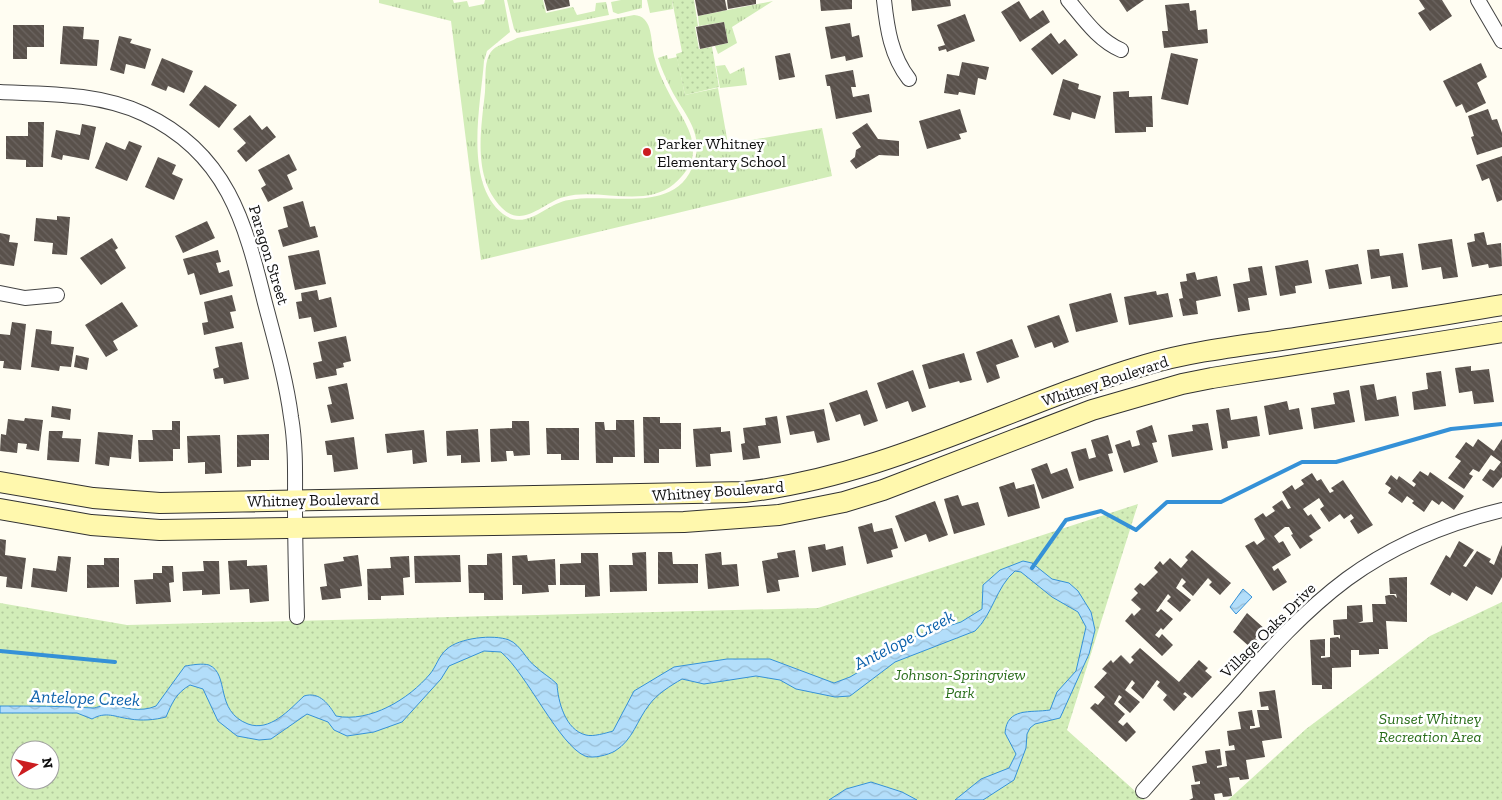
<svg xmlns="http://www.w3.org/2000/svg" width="1502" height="800" viewBox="0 0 1502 800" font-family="'Zilla Slab',serif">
	<defs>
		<pattern id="grass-tufts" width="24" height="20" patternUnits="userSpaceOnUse" patternTransform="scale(1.25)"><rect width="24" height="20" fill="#d2edb8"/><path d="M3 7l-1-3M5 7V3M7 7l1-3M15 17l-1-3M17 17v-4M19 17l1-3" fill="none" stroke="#b3ca9d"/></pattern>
		<pattern id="park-dots" width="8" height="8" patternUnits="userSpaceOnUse" patternTransform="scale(1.25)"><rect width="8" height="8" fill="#d2edb8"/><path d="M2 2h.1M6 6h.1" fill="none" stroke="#b3ca9d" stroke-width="1.8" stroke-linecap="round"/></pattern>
		<pattern id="water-waves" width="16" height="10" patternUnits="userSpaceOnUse" patternTransform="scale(1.25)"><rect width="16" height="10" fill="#b3defa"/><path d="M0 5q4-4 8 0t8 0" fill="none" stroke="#99bdd5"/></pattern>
		<pattern id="building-back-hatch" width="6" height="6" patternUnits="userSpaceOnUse" patternTransform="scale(1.25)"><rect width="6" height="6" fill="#59514b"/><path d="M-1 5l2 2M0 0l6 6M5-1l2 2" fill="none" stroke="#6c6561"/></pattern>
	</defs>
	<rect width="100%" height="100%" fill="#fffdf2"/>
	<path fill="url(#grass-tufts)" d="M379,0H453L454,3L467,1L469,7L484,4L485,0H504L510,32L487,51L484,61C481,103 463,183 503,214C527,232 546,203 569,200C612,192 683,218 696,155C701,129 682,111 671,89C666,79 661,68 658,58L667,55L668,59L677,57L685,95L718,88L728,144L822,128L832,176L481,260L451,21L379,3Z
		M507,0H543L546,13L573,7L577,15L595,11L596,3L606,2L609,15L517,33L514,29Z
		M621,0H642V8L618,14L613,12L611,2Z
		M647,0H672L673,9L650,13Z
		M773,1L732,27L737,43L718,54L715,46L728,43L724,22L699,26L698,16Z
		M634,15C652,16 651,38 653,51C656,67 663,82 671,97C687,127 710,153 674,184C644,209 598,187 564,197C544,202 523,229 502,208C472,177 481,131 485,92C486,81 484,65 489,55C495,43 508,44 517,38Z
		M725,65L730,74L744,67L747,85L720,88L716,66Z"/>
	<path fill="url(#park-dots)" fill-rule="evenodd" d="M672,0H694L698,26L695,27L699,49L712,47L719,87L685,95L676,54L682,52Z
		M1138,504L1067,730L1145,800H0V603L127,625L818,608ZM20,750H50V780H20Z
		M1502,602V800H1228L1306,729L1430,636Z"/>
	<path fill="url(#water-waves)" stroke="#3591d7" d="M1023,561L1032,563L1052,579L1069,583L1078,591L1091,612L1095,630L1089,654L1060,718L1035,724L1030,728L1027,734L1026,748L1014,780L983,800H955L981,779L1009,768L1016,754L1005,733C1007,707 1030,713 1050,710L1057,692L1076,671L1086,627L1078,612L1052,597L1021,572L1015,571C996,587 993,614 975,631L895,662L850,696L835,697L796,689L780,680L756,676L704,684L682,679C670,686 657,694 649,705C637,720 633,740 615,751C608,755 593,759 585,756C559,745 527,674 501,652L484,651L449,666L441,679L402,722L374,732L347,736L334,730L328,722L307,714L271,739L259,740L237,736L218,721L203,689L190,685C176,693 172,703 166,717C155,720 141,721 130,719C115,717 106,711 92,719L77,713H0V706C31,706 62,706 93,708C98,708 102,704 107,705C124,707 140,713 156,706L185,666C192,665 202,663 209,665C230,674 214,711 248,724C270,732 289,710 304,696C320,691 329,705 336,716C370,723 409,699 430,674C436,667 439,655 447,649C459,638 493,634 509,640C521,645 526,660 536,667C542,673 550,677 557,684C558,701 565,730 586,735C593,737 606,733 613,731L634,691L674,667L727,659H770L834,683L850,677L867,667L884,649L907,639L961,622L982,609L983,585L1000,570Z
		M1243,589L1252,597L1236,614L1230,607Z
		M871,782L902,792L917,800H829L846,789Z"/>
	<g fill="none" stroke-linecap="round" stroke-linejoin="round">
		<path stroke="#3591d7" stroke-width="4" d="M1032,568L1066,520L1101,511L1136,530L1167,502H1221L1302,462H1336L1451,429L1502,424
			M0,651L115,662"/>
	</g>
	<path fill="url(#building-back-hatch)" d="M544,0H569L570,6L547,11Z
		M695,0H725L727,10L698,16Z
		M727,0H756V4L728,9Z
		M820,0H852V9L821,11Z
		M911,0H950L951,6L912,11Z
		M1119,0H1144L1127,12Z
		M1419,0H1442L1452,16L1430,31L1418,13L1425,9Z
		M1019,1L1030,19L1043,10L1050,22L1020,42L1001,12Z
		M1189,3L1190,11L1196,10L1198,30L1207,29L1208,43L1164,48L1162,31H1168L1165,5Z
		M965,14L975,41L947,52L946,49L939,51L938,47L945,45L937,25Z
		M724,22L728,43L700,49L696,27Z
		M850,23L852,37L859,35L863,57L846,61L845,56L831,59L825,27Z
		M13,25H44V47H27V59H13Z
		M63,26L84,27L83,39L99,40L97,66L60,64Z
		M1051,33L1059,44L1065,39L1078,55L1052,75L1031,49Z
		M119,36L132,39L130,43L151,49L145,69L126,64L124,74L110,70Z
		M790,53L795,77L779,80L775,56Z
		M1171,53L1198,59L1188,105L1161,99Z
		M162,58L193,71L184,93L168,86L166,91L151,85Z
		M962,62L989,67L986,80L978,78L975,95L959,92L958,95L944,93L947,74L959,76Z
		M1481,63L1487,77L1477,83L1486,103L1466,113L1462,104L1456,107L1443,81Z
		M853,70L856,87H851L853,97L869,94L872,112L836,119L830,86H827L825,75Z
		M1063,79L1079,84L1078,89L1101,96L1095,119L1072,112L1070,120L1053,115Z
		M205,85L237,105L219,128L189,105Z
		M1129,91V97L1152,96L1153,127H1146V132L1115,133L1113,92Z
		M960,109L967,132L959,134L961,139L927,149L919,121Z
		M1488,109L1492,120L1497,119L1502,133V147L1477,155L1471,137L1474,136L1468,116Z
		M250,115L262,130L267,126L276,137L246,162L237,151L246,143L233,129Z
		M28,122H44L43,167H26V160L6,159V136H28Z
		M867,123L878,139L899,141V156L879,155L856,169L850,161L855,157L856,150L861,147L852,133Z
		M82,124L96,127L89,160L63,155L62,160L51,157L56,130L80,135Z
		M129,141L142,146L127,181L95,168L106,142L125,150Z
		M289,154L297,170L287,175L293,189L268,202L261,188L266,185L258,170Z
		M1502,156V200L1497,202L1489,178L1482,181L1476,165Z
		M158,157L176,165L172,174L183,179L174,200L145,187Z
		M303,201L310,227L315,226L318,237L283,247L278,230L288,227L283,207Z
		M57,216L70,217L67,255L52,254L53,243L34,241L36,218L57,220Z
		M207,221L215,238L183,253L175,236Z
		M1484,232L1487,245L1501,243L1502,266L1489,268L1488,264L1472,267L1467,243L1475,241L1474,234Z
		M0,233L10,235L9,242L18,243L14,266L0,264Z
		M112,238L118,248L115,250L126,268L101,285L80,258Z
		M1452,239L1458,277L1443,279L1441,267L1422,270L1418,244Z
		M1379,249L1380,256L1403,253L1408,287L1392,289L1390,276L1371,279L1367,250Z
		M218,250L221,262L216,263L219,273L229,270L233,286L200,295L194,273L188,275L183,259Z
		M319,250L326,284L295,290L288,256Z
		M1308,260L1312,283L1295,286L1296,293L1280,296L1275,266Z
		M1358,264L1362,284L1329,289L1325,270Z
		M1262,266L1267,295L1248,298L1250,310L1238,312L1233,284L1250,281L1248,268Z
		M1195,272L1197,280L1217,276L1221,296L1196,301L1198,314L1183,316L1179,299L1183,298L1180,282L1187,281L1186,274Z
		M317,290L319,300L331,297L337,327L314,332L311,317L299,319L296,302L302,301L301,293Z
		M1156,291L1157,295L1168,293L1173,317L1129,325L1124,297Z
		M1111,293L1118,322L1076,332L1069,304Z
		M232,295L236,311L230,312L234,328L204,335L202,323L208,322L204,302Z
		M122,302L138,326L113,341L118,350L106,357L85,325Z
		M1059,315L1069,342L1054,348L1052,342L1035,348L1027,326Z
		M12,322L26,324L21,370L3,368L4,361H0V334L10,335Z
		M36,329L52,331L51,344L74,347L71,367L60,366L59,371L31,367Z
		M346,336L351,361L343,363L344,367L336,369L337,375L316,379L313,363L322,361L318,342Z
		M1012,339L1019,357L996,365L1000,378L987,383L976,352Z
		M242,342L249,379L224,384L223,378L215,379L213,369L219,367L215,347Z
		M964,353L972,380L960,383L959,381L929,389L922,365Z
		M76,355L89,358L87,370L74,367Z
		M1471,366V371L1489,369L1494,402L1474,404L1472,391L1459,393L1455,368Z
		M913,370L926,407L912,412L908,401L886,409L877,383Z
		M1441,371L1446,406L1414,410L1412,392L1428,389L1426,373Z
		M347,383L354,419L331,423L327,405L332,404L328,387Z
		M1374,384L1377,400L1396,396L1399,416L1365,421L1360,386Z
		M867,390L878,421L864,426L860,414L836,422L829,403Z
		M1349,390L1355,422L1314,429L1311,408L1335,404L1333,393Z
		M1287,401L1289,410L1299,408L1303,429L1269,435L1264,406Z
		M52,406L71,409L70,420L51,417Z
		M1229,408L1231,420L1257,416L1260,436L1227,441L1228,448L1222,449L1216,410Z
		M824,409L830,440L817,443L814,431L790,435L786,416Z
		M777,416L781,443L758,446L760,458L743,460L741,444L745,443L743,428L766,425L765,418Z
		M643,417H660V423H681V449H659V463H644Z
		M25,418L43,420L39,451L26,449L27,444L18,443L17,453L0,451L1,434L6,435L8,419L24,421Z
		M616,420H634L635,457H613V463H596L595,422H604L605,430H616Z
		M172,421H180V449H173V461L139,462L138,440H153L152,430H172Z
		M512,421H529L530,455L514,456L513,451H506L507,461L491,462L490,429L512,428Z
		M1208,423L1213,450L1172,457L1168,435L1193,431L1192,425Z
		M1152,425L1157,442L1152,443L1158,462L1124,473L1115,445L1130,440L1132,447L1140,445L1136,431Z
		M721,427V432L730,431L732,452L710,454L711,466L696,467L693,429Z
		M546,428H579V460H561V454H547Z
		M478,429L480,462L461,463V455L447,456L446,431Z
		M424,430L427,462L413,464L412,450L387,453L385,434Z
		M49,431H63L62,438L81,439L79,462L47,460Z
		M98,432L133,435L131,459L110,457L109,466L95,464Z
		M269,434V460H251V466L237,467V435Z
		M220,435L222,473L205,474V462L188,463L187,436Z
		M1108,435L1113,453L1108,454L1113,471L1079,481L1071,452L1086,448L1089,459L1096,457L1091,440Z
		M354,437L358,469L334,472L332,455H327L325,441Z
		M1478,439L1494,451L1502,439V477L1493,488L1482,480L1490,469L1494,471L1501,462L1491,455L1479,472L1473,469L1469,474L1473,476L1464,489L1448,478L1461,461L1455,457L1466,442L1473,447Z
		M1047,463L1051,474L1067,468L1074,488L1042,499L1031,469Z
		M1420,471L1428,476L1430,472L1464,496L1454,510L1442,501L1439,505L1432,500L1424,512L1412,503L1414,501L1407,496L1402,503L1388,493L1391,488L1385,484L1391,475L1397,480L1399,476L1414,487L1416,484L1412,481Z
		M1312,473L1317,481L1321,479L1330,493L1334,491L1331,488L1343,480L1373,525L1358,534L1350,521L1354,518L1351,514L1344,519L1340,514L1329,522L1320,509L1324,506L1319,498L1303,509L1308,516L1311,514L1321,528L1309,536L1313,540L1300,549L1291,535L1293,534L1289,527H1285L1274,536L1279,543L1283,541L1291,555L1272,567L1274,571L1278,568L1287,582L1273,591L1245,546L1254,541L1257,545L1265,539L1254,519L1263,513L1266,517L1275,511L1272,507L1282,500L1288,509L1291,508L1282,492L1292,485L1295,490L1304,484L1301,480Z
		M1014,482L1016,489L1034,484L1040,508L1008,517L999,487Z
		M958,495L962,506L978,502L985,525L954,534L944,499Z
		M935,501L948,535L929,542L926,534L905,542L895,516Z
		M872,523L874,532L892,528L898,548L891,550L893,557L867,564L858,527Z
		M0,539L6,540L5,555L26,558L22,589L6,587L7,577L0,576Z
		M1459,541L1474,550L1463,566L1466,567L1477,551L1491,559L1489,562L1494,565L1502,545V577L1492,595L1476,586L1467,601L1452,592L1450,596L1430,584L1446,555L1450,558Z
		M825,544L826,550L843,546L846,565L812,572L808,547Z
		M795,550L799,577L778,580L780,591L767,593L762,561L778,558L777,553Z
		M1192,550L1231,583L1220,595L1209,585L1212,582L1208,578L1193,596L1182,586L1186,582L1182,578L1176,588L1191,600L1180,612L1167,601L1171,597L1168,594L1156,611L1158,612L1161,609L1173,619L1163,630L1161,628L1155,635L1159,638L1162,634L1173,645L1162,656L1125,621L1132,613L1134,616L1141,609L1131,600L1138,593L1134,589L1140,583L1144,586L1158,572L1154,568L1160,561L1163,565L1170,558L1181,568L1188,560L1185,557Z
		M646,552L647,591L610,592L609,565H633L632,553Z
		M658,552H672L673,564H698V583L658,584Z
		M721,552L722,565L737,564L739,586L708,589L705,554Z
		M502,553L503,600H484V593H469L468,565H487V554Z
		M581,553H598L600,596L585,597V585H560V564L581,563Z
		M358,555L362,586L340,589L341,598L322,600L320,587L327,586L324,564L344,561L343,557Z
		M460,555L461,582L415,583L414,556Z
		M527,555L528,561L555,559L556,585H548L549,592L522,594V585H513L512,556Z
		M58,556L71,557L67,592L31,587L33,568L56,571Z
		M409,556L410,577L403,578L404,595L381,596V600H368L367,569L391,568L390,557Z
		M104,558H119V587L87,588V565H104Z
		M247,560V566L267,565L269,601L250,603L249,589L230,590L228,561Z
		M203,561H219L220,594L202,595V590L183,591L182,572L204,571Z
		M162,566H173L174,582L169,583L171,602L136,604L134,580L153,579V573H162Z
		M1407,577V622L1386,621L1388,649H1379V654L1359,655V650H1351V667L1332,668V689H1322V685H1312L1310,640L1325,639V656H1321V658L1330,657V638L1338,637L1340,639V635H1334L1333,620L1347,619V606L1362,605L1363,621L1358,623L1373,622L1372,604H1386L1385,596L1389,595H1394L1397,598L1396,594H1390L1389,578Z
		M1247,613L1266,630L1255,638L1258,641L1251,648L1233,632Z
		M1140,648L1179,682L1199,660L1208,668L1205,671L1212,677L1192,698L1185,692L1183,694L1187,697L1174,711L1163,700L1167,695L1157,686L1160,682L1157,680L1143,699L1131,688L1135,683L1132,680L1125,690L1140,702L1130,713L1118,702L1122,697L1119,695L1114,704L1125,714L1118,722L1123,726L1127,722L1136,732L1126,742L1090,708L1095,703L1098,705L1105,697L1094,687L1107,673L1102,669L1111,660L1113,663L1121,655L1130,664L1134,660L1131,657Z
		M1275,690L1282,738L1262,741L1265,757L1246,760L1249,779L1240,780L1239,777L1229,778L1232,796L1223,797L1222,793L1214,794L1215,800H1189L1193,798L1191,785L1200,784V781L1195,782L1192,766L1207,763L1205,751L1220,749L1222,765L1217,766V768L1227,766L1225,751L1235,750L1234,745L1229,746L1227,731L1241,729L1238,712L1252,710L1255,726H1250V729L1260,727L1257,710H1269L1268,706L1261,707L1259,692Z"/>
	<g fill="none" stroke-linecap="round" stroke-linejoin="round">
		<g stroke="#434343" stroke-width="16">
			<path id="street" d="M884,0C887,28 891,56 909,79
				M1068,0C1084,19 1098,40 1121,50
				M1478,0L1502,41
				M0,92C49,94 99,93 144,114C227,153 245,222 265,303C275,341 286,379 291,417C296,446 295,475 295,504C295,542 296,579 297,617
				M0,293L25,298L57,295
				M1143,791C1173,757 1204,723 1234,690C1269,650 1304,611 1347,579C1392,546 1448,523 1502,510"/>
		</g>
		<g stroke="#323232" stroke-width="22">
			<path id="secondary" d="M0,482L93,498L160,503L745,492C886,476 1011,405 1145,365C1192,351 1241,346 1288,339C1359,328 1431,317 1502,305
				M0,509L91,525L160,530L684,522L779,515L844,502L883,490L1092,410L1182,384L1212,378L1502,332"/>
		</g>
		<use href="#street" stroke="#fff" stroke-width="14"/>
		<use href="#secondary" stroke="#fff8ad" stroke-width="20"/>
	</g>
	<circle fill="#cb1d20" stroke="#fff" stroke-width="2" cx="647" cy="152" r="5"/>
	<g text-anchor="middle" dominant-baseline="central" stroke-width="5" stroke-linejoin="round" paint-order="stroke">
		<g font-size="16" fill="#101010" stroke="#fff" text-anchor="start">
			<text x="657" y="143">Parker Whitney<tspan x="657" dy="18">Elementary School</tspan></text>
		</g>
		<g font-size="16" fill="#101010" stroke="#fff">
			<text transform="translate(269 255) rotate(73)">Paragon Street</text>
			<text transform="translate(1105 381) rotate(-18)">Whitney Boulevard</text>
			<text transform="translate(718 491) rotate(-4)">Whitney Boulevard</text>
			<text transform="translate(313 500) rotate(-1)">Whitney Boulevard</text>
			<text transform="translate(1268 630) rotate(-45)">Village Oaks Drive</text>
		</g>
		<g font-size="16" font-style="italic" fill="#296d1a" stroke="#fff">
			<text x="960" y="674">Johnson-Springview<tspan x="960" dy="18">Park</tspan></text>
			<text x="1430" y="718">Sunset Whitney<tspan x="1430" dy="18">Recreation Area</tspan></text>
		</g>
		<g font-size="18" font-style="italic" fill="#0f63ac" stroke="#fff">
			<text transform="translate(904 640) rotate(-27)">Antelope Creek</text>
			<text transform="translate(85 698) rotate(2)">Antelope Creek</text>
		</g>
	</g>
	<g transform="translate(35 765) rotate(81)"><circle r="24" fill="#ffffff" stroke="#9f9f9f"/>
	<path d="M0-4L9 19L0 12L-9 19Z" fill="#cb1d20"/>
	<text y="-8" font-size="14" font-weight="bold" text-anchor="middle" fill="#101010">N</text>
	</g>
</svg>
